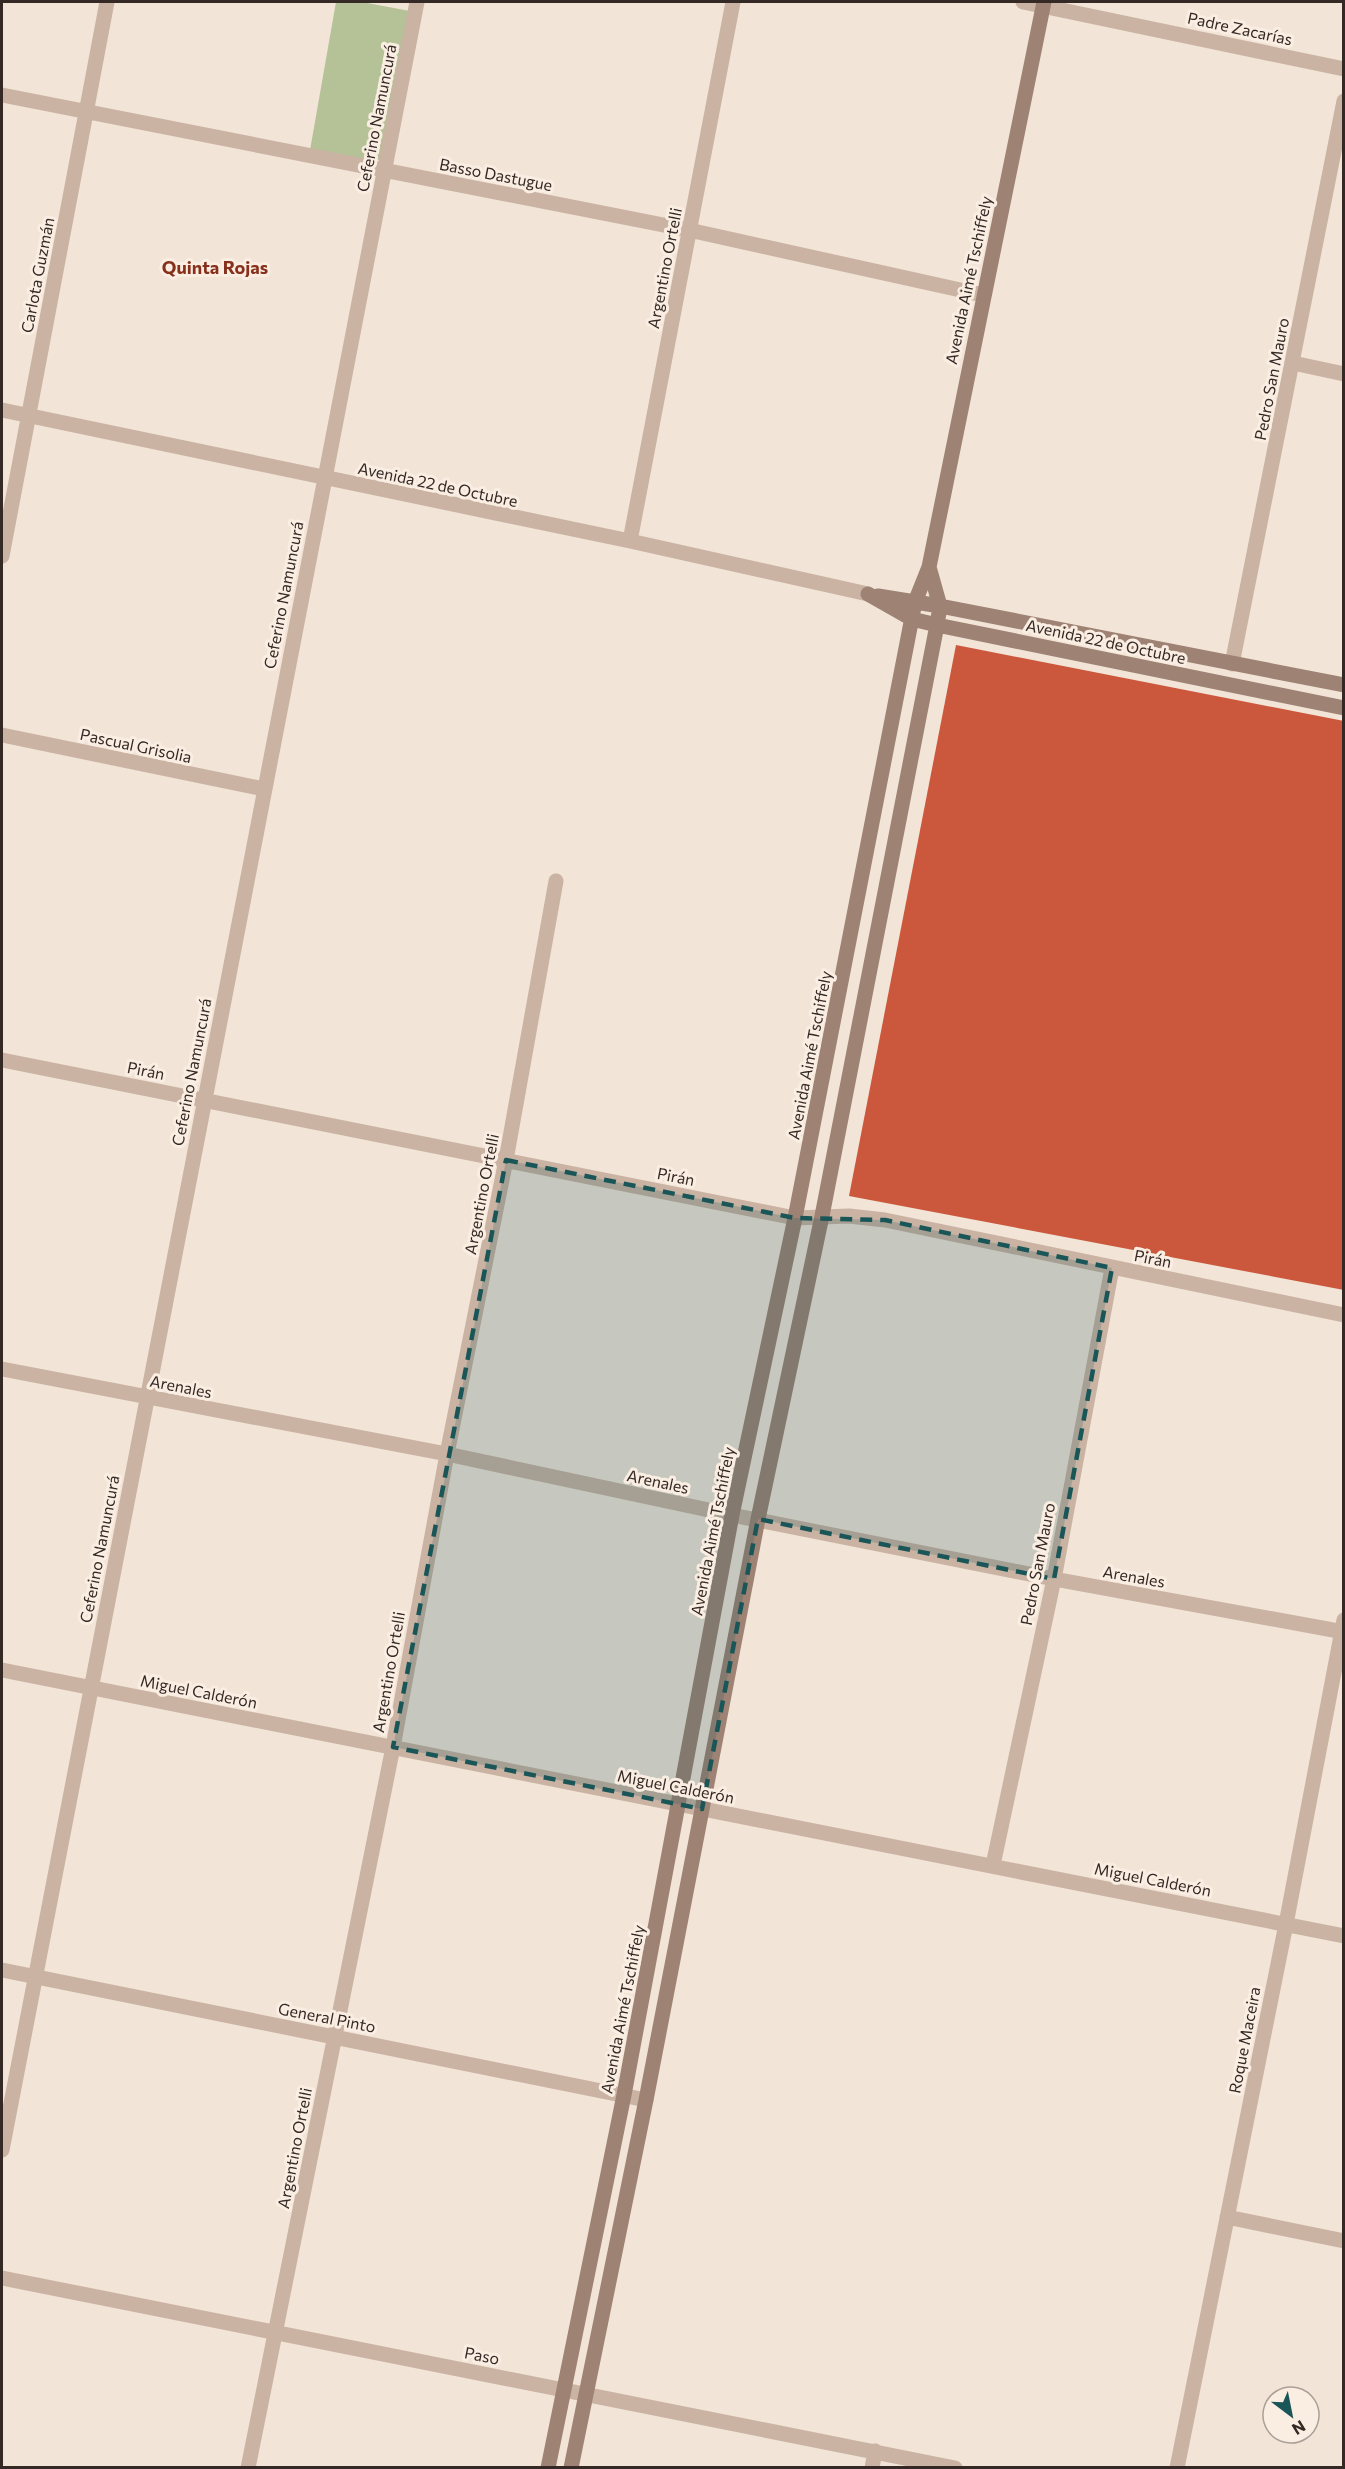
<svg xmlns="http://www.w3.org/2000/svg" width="1345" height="2469" viewBox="0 0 1345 2469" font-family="Commissioner,sans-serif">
	<rect width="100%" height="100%" fill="#f2e4d7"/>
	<path fill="#b5c197" d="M336,2H362L415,12L386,160L309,156Z"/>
	<path fill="#cb583c" d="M956,645L1344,721V1290L849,1196Z"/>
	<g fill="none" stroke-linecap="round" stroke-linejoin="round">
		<path stroke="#cab3a3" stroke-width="15" d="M1023,2L1344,69
			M2,95L689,230L983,295
			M1293,363L1344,374
			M2,410L630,541L868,594
			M630,541L733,2
			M2,556L107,2
			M1232,664L1344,101
			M2,735L264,789
			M2,1060L795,1218L849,1216L885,1220L1344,1315
			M2,1369L447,1454L732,1515L1054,1579L1344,1632
			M2,1670L1344,1936
			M993,1865L1054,1579L1112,1268
			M2,1970L646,2100
			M2,2150L417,2
			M1227,2217L1344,2241
			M2,2278L955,2468
			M248,2468L393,1747L447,1454L506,1160L556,881
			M872,2468L875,2451
			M1177,2468L1286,1924L1344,1620"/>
		<path stroke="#9e8274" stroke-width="15" d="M868,594L912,619L937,625L1344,708
			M878,596L940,606L1344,685
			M548,2468L624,2095L732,1515L795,1218L915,602L929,567L1044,2
			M571,2468L646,2100L758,1519L822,1216L937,625L940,606L929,567"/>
	</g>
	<path fill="#1a5658" fill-opacity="0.2" stroke="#1a5658" stroke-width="4.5" stroke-dasharray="12 8" stroke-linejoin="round" d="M506,1160L795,1218L885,1220L1112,1268L1054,1579L758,1519L702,1809L393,1747Z"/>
	<g text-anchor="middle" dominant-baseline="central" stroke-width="6" stroke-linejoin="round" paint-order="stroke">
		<g font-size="16" fill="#352925" stroke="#faeee3">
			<text transform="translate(1240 28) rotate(12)">Padre Zacarías</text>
			<text transform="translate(376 118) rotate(-79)">Ceferino Namuncurá</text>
			<text transform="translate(496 174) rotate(11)">Basso Dastugue</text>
			<text transform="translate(664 268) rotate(-79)">Argentino Ortelli</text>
			<text transform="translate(37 275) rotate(-79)">Carlota Guzmán</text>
			<text transform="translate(968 280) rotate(-78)">Avenida Aimé Tschiffely</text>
			<text transform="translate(1271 379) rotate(-79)">Pedro San Mauro</text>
			<text transform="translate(438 484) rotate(12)">Avenida 22 de Octubre</text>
			<text transform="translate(283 595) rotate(-79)">Ceferino Namuncurá</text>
			<text transform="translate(1106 641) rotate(12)">Avenida 22 de Octubre</text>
			<text transform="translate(136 745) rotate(12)">Pascual Grisolia</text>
			<text transform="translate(809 1055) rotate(-79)">Avenida Aimé Tschiffely</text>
			<text transform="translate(146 1070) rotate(11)">Pirán</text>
			<text transform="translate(191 1072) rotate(-79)">Ceferino Namuncurá</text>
			<text transform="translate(676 1176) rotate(11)">Pirán</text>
			<text transform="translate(481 1194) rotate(-79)">Argentino Ortelli</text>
			<text transform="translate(1153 1258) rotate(11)">Pirán</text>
			<text transform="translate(181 1386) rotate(11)">Arenales</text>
			<text transform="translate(658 1481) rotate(12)">Arenales</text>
			<text transform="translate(712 1531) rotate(-79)">Avenida Aimé Tschiffely</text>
			<text transform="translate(99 1549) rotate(-79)">Ceferino Namuncurá</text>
			<text transform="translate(1037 1564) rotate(-79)">Pedro San Mauro</text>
			<text transform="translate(1134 1576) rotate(10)">Arenales</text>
			<text transform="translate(388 1672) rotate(-80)">Argentino Ortelli</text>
			<text transform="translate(199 1691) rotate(11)">Miguel Calderón</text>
			<text transform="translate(676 1786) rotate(11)">Miguel Calderón</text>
			<text transform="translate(1153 1879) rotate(11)">Miguel Calderón</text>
			<text transform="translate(622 2009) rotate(-79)">Avenida Aimé Tschiffely</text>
			<text transform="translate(327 2017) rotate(11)">General Pinto</text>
			<text transform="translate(1244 2040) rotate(-79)">Roque Maceira</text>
			<text transform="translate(294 2148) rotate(-79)">Argentino Ortelli</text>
			<text transform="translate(482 2355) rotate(11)">Paso</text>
		</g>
		<g font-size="18" font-weight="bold" fill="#87301b" stroke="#faeee3">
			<text x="215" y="267">Quinta Rojas</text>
		</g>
	</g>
	<rect width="1345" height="2469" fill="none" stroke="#352925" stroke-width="6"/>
	<g transform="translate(1291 2415) rotate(148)"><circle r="28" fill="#faeee3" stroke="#ab9f97" stroke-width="1.5"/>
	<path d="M0-4.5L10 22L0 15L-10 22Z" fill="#1a5658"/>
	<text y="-9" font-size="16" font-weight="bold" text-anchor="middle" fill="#352925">N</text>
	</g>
</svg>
